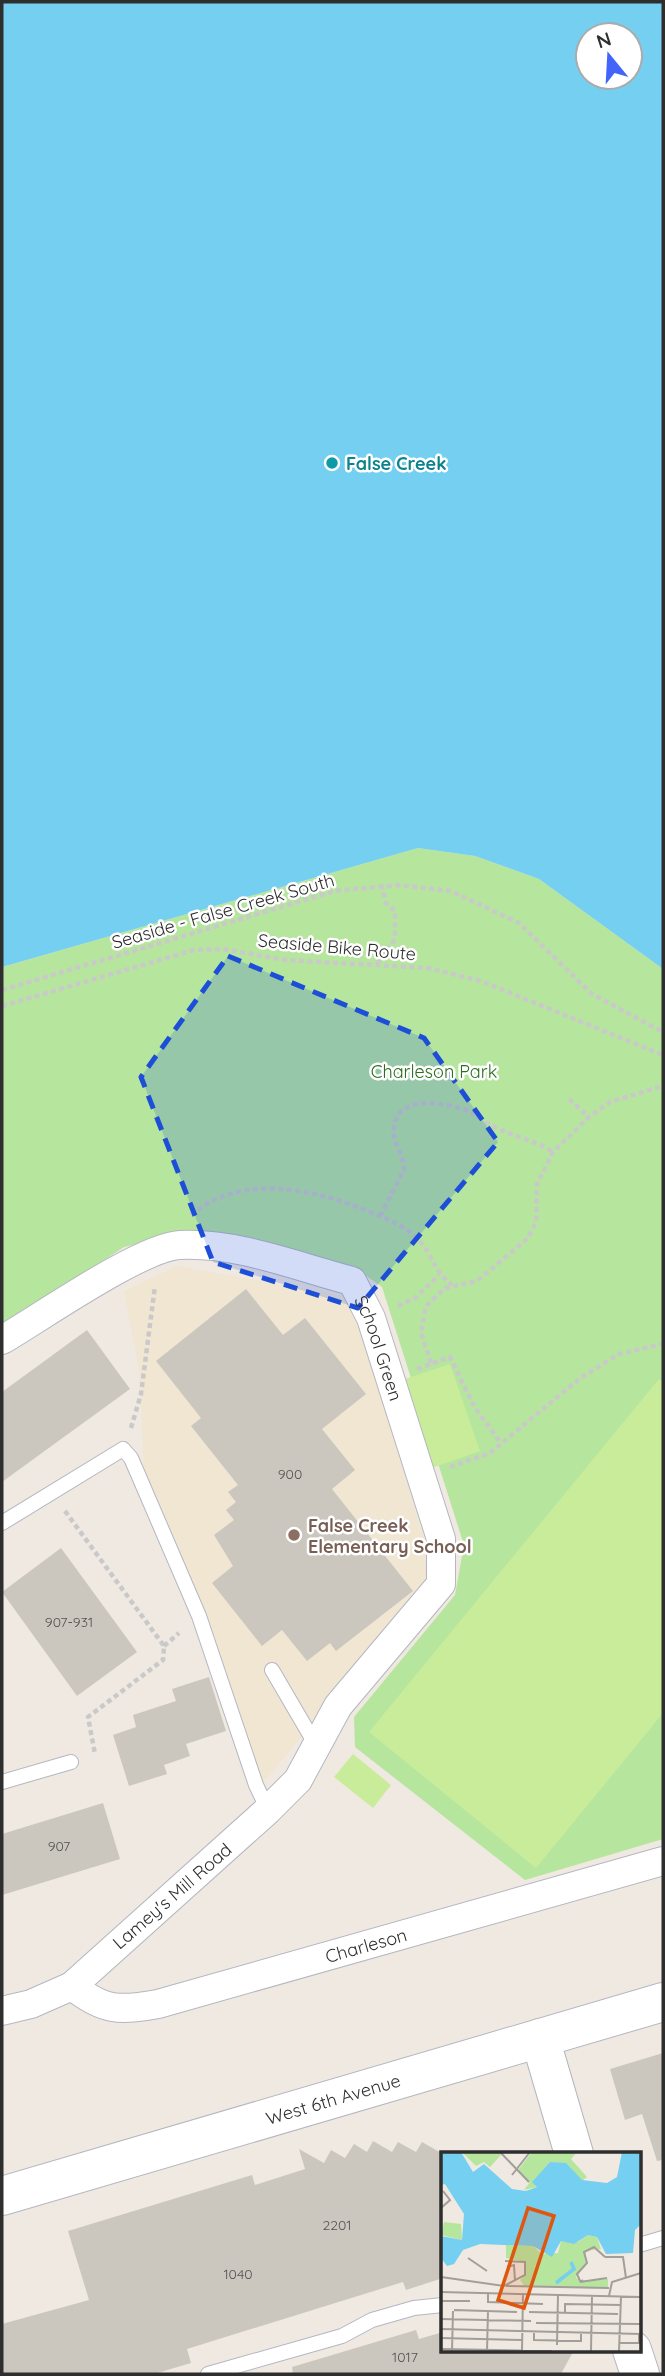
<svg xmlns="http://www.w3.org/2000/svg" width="665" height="2376" viewBox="0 0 665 2376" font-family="Quicksand,sans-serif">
	<rect width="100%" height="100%" fill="#efe9e1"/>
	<path fill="#f0e6d1" d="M177,1266L351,1297L436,1579L258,1788L145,1491L139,1370L124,1291Z"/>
	<path fill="#b6e59e" d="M418,848L475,856L539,879L663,969V1839L525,1880L355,1747L354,1717L455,1595L464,1545L382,1287L365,1275L158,1239L124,1247L2,1328V967Z"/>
	<path fill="#c9ec9a" d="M450,1364L480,1451L432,1468L402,1380Z
		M659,1379L663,1382V1713L536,1868L369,1732Z
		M353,1754L391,1785L373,1808L334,1777Z"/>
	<path fill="#75cff0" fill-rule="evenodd" d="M2,2H663V969L539,879L475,856L418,848L2,967ZM588,35H630V77H588Z"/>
	<path fill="#cbc7bf" d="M246,1289L283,1335L305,1318L366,1394L322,1429L355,1470L332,1489L413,1591L336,1651L330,1643L307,1661L282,1630L262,1646L212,1583L233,1566L214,1535L234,1520L226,1510L236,1502L228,1492L238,1485L191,1426L201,1418L156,1361Z
		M87,1330L130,1389L2,1482V1392Z
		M61,1548L137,1652L77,1696L2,1592Z
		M209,1677L226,1731L186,1744L190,1756L164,1765L167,1774L129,1786L113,1735L136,1727L133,1715L176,1701L172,1689Z
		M103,1803L120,1859L2,1895V1834Z
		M663,2053V2160L657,2161L642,2114L625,2120L610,2069Z
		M373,2141L392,2152L398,2142L416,2152L422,2142L443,2154V2278L406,2290L403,2282L187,2349L191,2363L154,2374H2V2324L89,2300L68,2231L252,2175L255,2185L305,2169L299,2149L324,2163L331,2150L345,2158L354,2144L367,2152Z
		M416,2330L419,2339L443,2332V2350H574L561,2374H293L292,2367Z"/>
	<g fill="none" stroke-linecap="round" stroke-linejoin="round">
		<g stroke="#b4b7c1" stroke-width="16">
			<path id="lane" d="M2,1523L123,1449L131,1458L199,1616L256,1785L268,1810
				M272,1670L317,1747
				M2,1782L71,1762
				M639,2245L663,2238
				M208,2374L342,2336L372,2320L414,2308L443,2305"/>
		</g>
		<g stroke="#b4b7c1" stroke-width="30">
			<g id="street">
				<path id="s1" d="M2,1340C40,1318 141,1247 180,1245C237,1242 298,1267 352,1281L371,1318L441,1539V1584L338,1706L298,1780L268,1810L72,1986L31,2004L2,2011"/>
				<path id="s2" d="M72,1986C104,2011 119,2011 158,2004L663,1861"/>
			</g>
		</g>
		<g stroke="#b4b7c1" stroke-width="40">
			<g id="secondary">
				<path d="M540,2038L574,2154"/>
				<path id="s3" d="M2,2196L663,2002"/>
				<path d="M632,2350L640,2374"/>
			</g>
		</g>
		<path stroke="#c9c9c9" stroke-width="4.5" stroke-dasharray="5 3.5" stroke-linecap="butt" d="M377,964L395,939V911L386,903L382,886
			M2,990L335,891L397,885L451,891L519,923L592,994L663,1032
			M2,1006L194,950L223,949L285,960L428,968L481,981L663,1055
			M569,1099L589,1117
			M191,1215C242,1172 314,1189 370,1212C387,1219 403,1225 417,1238C433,1254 433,1271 452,1285
			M380,1216L404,1170C404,1151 387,1139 396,1119C407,1094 451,1104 471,1112C477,1115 482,1121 489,1124C510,1136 533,1139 553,1152
			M398,1306L415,1298L439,1275
			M431,1363L421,1333L426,1306L445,1288L477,1281L528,1238L536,1222L537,1184L553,1152L589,1117L610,1102L663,1086
			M417,1369L450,1357L475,1408L501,1443
			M131,1428L141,1394L155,1286
			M450,1467L490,1453L579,1379L619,1354L663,1344
			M65,1511L164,1646L163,1660L88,1717L95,1754
			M164,1646L179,1633"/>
		<use href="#lane" stroke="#fff" stroke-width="14"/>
		<use href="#street" stroke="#fff" stroke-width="28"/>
		<use href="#secondary" stroke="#fff" stroke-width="38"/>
	</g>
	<path fill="#1d4ed8" fill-opacity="0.2" stroke="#1d4ed8" stroke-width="5" stroke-dasharray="14 9" stroke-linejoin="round" d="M228,956L424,1038L498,1142L358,1308L213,1262L141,1077Z"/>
	<circle fill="#0f9aa8" stroke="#fff" stroke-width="2.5" cx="332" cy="463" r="7"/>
	<circle fill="#8d6e63" stroke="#fff" stroke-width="2.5" cx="294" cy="1535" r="7"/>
	<g text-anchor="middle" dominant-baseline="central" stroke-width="5" stroke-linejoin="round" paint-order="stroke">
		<g font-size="14" fill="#555452">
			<text x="290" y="1474">900</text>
			<text x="69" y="1622">907-931</text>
			<text x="59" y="1846">907</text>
			<text x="337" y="2225">2201</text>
			<text x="238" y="2274">1040</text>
			<text x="405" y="2357">1017</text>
		</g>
		<g font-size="18" font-weight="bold" fill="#0d838f" stroke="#fff" text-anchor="start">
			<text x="346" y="463">False Creek</text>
		</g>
		<g font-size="18" fill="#2e2e2e" stroke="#fff">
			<text transform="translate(223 911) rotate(-16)">Seaside - False Creek South</text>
			<text transform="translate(337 947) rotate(5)">Seaside Bike Route</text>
			<text stroke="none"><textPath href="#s1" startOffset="452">School Green</textPath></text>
			<text transform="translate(172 1896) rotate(-41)">Lamey's Mill Road</text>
			<text stroke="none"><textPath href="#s2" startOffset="308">Charleson</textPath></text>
			<text stroke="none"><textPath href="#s3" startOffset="345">West 6th Avenue</textPath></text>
		</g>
		<g font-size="18" fill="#2c6e1b" stroke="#fff">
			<text x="434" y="1071">Charleson Park</text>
		</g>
		<g font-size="18" font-weight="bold" fill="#785e54" stroke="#fff" text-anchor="start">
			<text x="308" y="1525">False Creek<tspan x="308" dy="21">Elementary School</tspan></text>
		</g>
	</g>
	<g transform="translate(441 2152)">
		<rect width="200" height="200" fill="#efe9e1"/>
		<path d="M57,0L60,3L49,15L43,10L35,14L22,1ZM91,0H136L130,7L146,25L141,29L122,12L109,10L92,30L96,35L83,38L89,30L77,18ZM3,70L20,72L21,88L0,83ZM147,83L156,85L160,97L144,99L146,110L135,125L138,129L167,127V135H84L79,128L84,123L85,110L65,106V93L92,94L101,102L117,101L120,89L137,90Z" fill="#b6e59e"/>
		<path d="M0,0H20L32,20L43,12L71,37L85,39L96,35L91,30L109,10L125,11L141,28L166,31L176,25L181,0H199V73L194,78L192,101L165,102L156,85L147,83L133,92L120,89L111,105L92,94L39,92L22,98L13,112L6,114L0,106V84L21,88L23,62L4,32L0,33Z" fill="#75cff0"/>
		<path fill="none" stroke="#75cff0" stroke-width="3.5" d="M0,9L33,39L59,50L90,52L101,42M102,42L153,52L186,50L195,66M115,131L133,117L130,110"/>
		<path fill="none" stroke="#a29e99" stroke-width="2" d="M59,0L88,30M71,23L89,0M0,56L9,48L2,39M164,105H182L185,126M27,106L46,119M66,115L73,113L74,129M0,125L63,134L84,123V110L64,109M142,128L139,130L166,126M139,129L136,122L146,111L143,100L153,95L164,105M65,134L168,136M0,140L200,145M47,140V150L102,152M168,144L171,130L200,121M0,149H29M13,158L76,160M88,160L177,162M124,161V152L180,153M0,167L90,169M95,171L200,172M0,177L200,182M93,179V188L140,189V180M0,186L81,188M179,191H198V182M116,193L117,142M0,197L111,199M11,199L12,159M46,199L47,159M81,199L82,141M150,199L151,144M178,199L180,145"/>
		<path fill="#df570e" fill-opacity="0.15" stroke="#df570e" stroke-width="3.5" d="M87,56L113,64L83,156L57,148Z"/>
		<rect width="200" height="200" fill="none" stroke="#2e2e2e" stroke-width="3.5"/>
	</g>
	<rect width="665" height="2376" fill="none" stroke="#2e2e2e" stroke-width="7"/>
	<g transform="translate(609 56) rotate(342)"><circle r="33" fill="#ffffff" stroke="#ababab" stroke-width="2"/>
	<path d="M0-5L12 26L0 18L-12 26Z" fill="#4264fb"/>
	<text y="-10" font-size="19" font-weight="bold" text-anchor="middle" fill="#2e2e2e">N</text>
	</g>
</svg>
